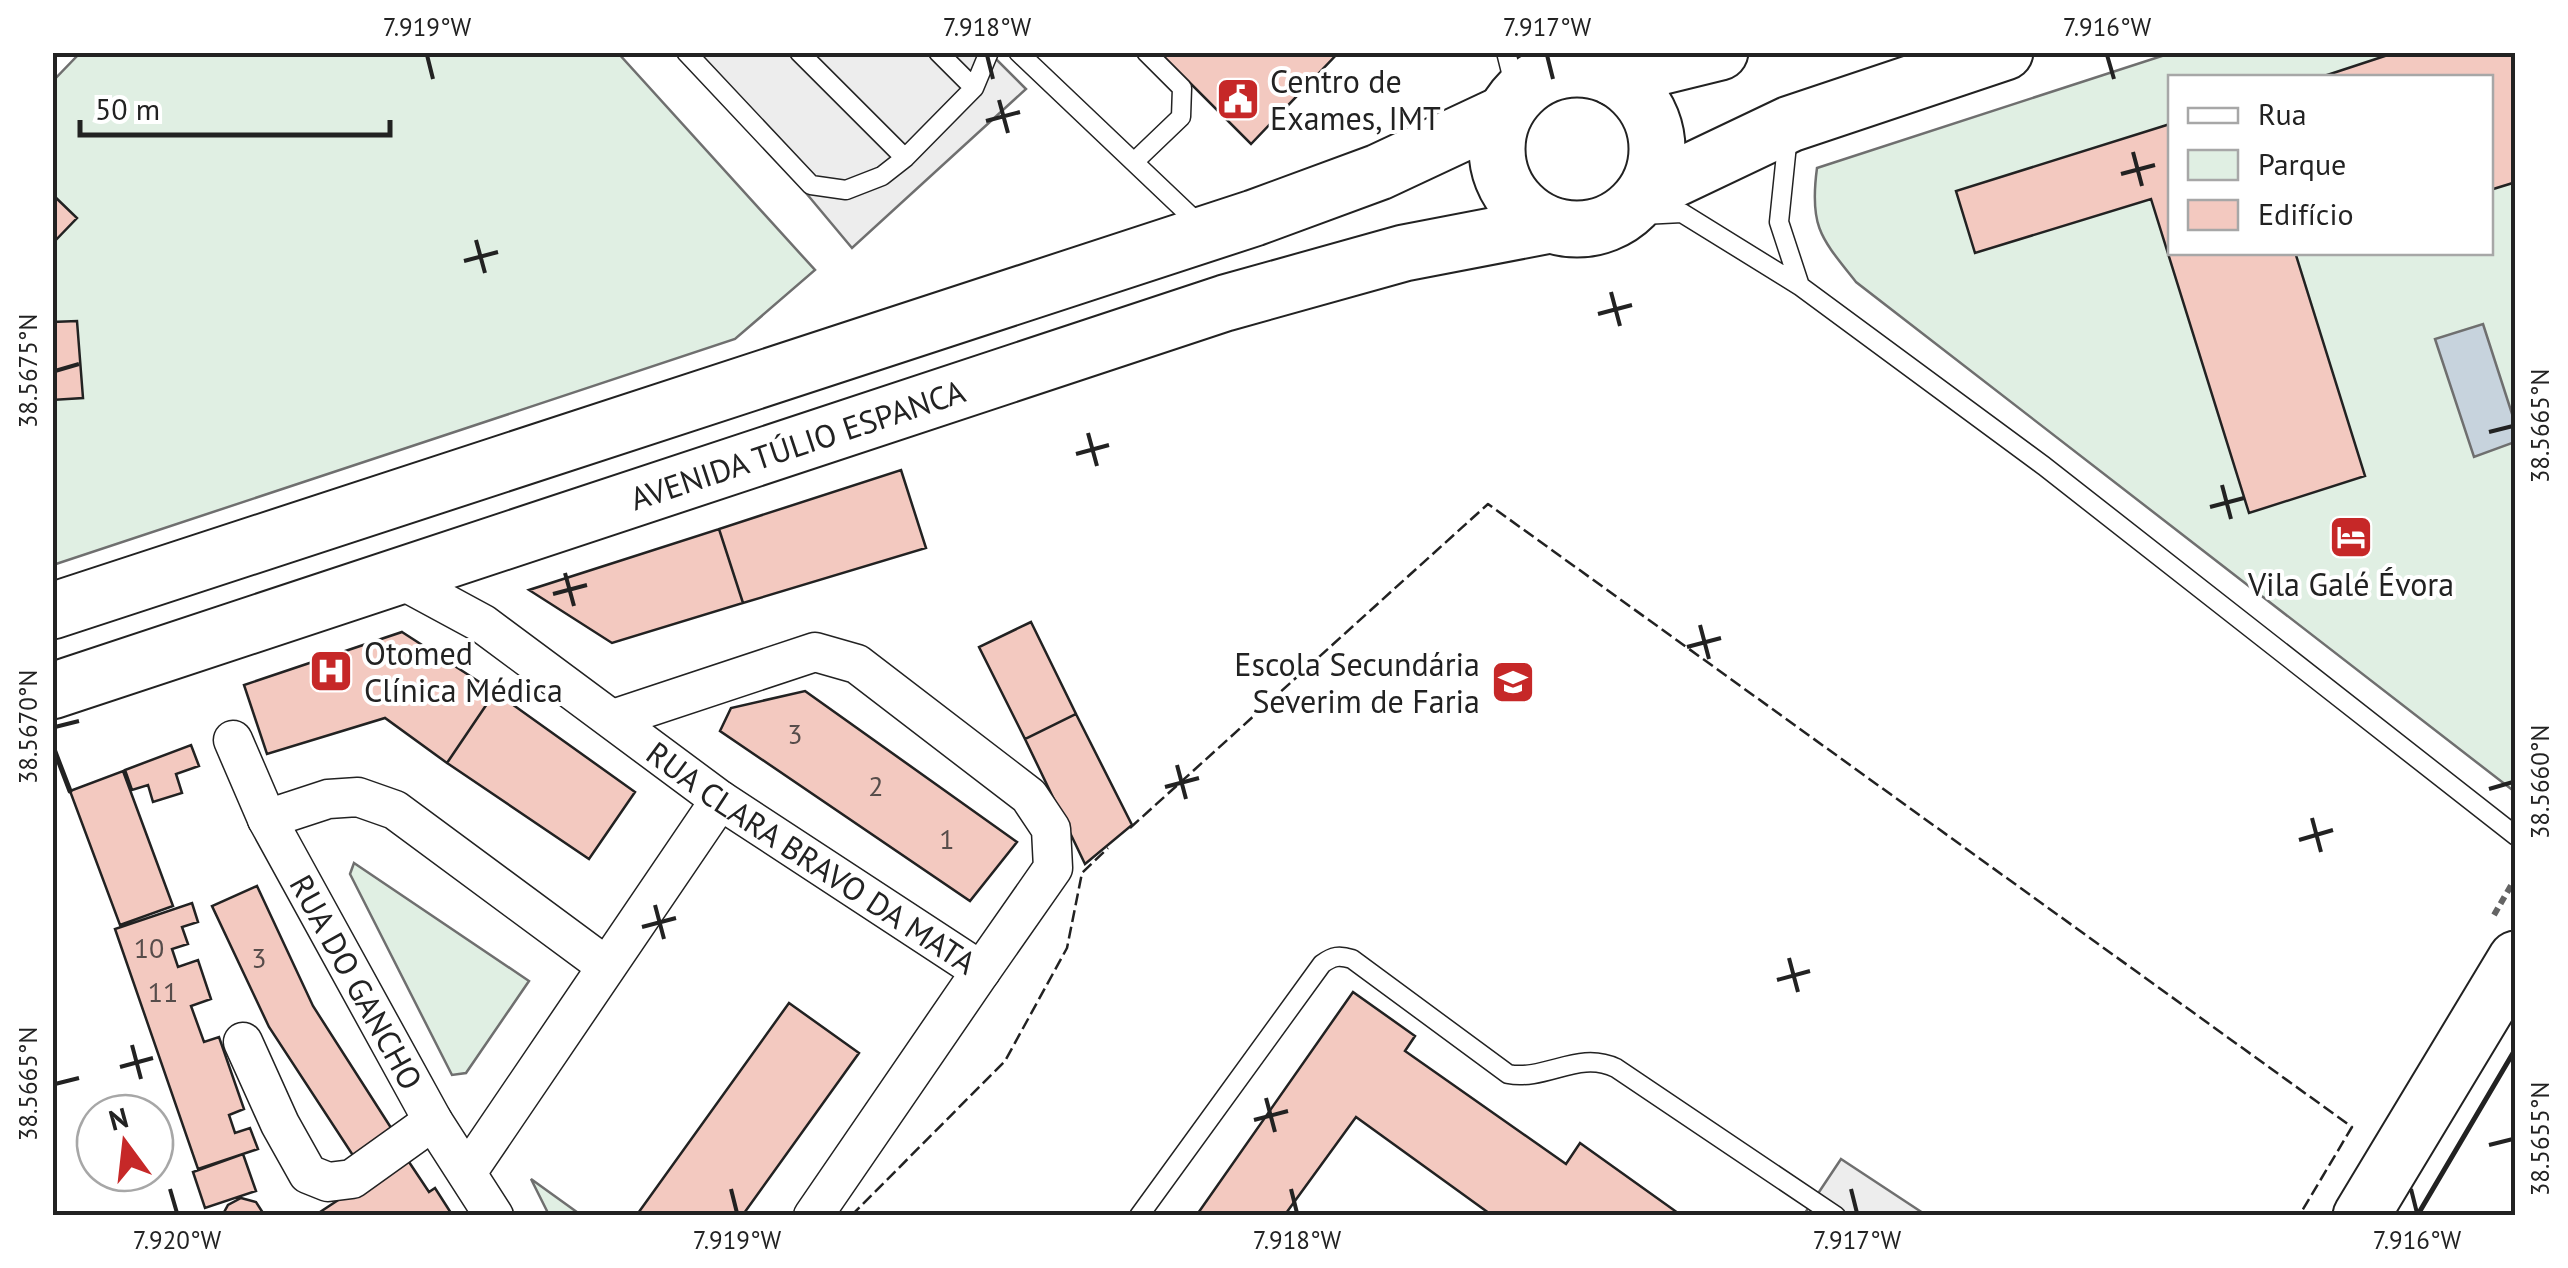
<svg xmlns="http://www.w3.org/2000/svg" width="2568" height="1268" viewBox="0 0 2568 1268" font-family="'PT Sans',sans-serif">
	<rect width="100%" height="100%" fill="#fff"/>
	<path fill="#e0efe3" stroke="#6f6f6f" stroke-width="2.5" fill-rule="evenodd" d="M80,53H618L815,270L735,339L53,565L52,82Z
		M2171,53H2515V792L1856,282C1821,238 1809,227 1817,168ZM2170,78H2490V252H2170Z
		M354,863L529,981L466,1073L452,1075L350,874Z
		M531,1179L581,1215H549Z"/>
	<path fill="#ededed" stroke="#6f6f6f" stroke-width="2.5" d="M689,53H990L1026,89L852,248Z
		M1841,1159L1926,1215L1803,1216Z"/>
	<path fill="#c7d3dd" stroke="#6f6f6f" stroke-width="2.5" d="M2483,324L2515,423V442L2474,457L2435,339Z"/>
	<path fill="#f3c9c0" stroke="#222" stroke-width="2.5" d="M1159,52H1339L1251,144Z
		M2397,52H2516V182L2490,190V78H2318Z
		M2170,124V252H2295L2365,476L2249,513L2151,199L1975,253L1956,191Z
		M52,194L77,218L52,244Z
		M77,321L83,398L52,400V322Z
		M901,470L926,548L743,603L719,529Z
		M719,529L743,603L612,643L529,590Z
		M1031,622L1076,714L1025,739L979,647Z
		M402,632L495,692L447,763L385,718L267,754L244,685Z
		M805,691L1017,842L970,901L720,731L731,708Z
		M495,692L635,792L589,859L447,763Z
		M1076,714L1132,825L1085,864L1025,739Z
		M191,745L199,766L176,774L182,793L153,802L148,785L132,790L125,770Z
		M123,771L173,906L120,925L70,791Z
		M257,886L313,1006L395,1134L356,1160L269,1027L212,906Z
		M192,903L198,922L182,927L188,944L172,949L178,967L198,960L211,999L191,1006L204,1042L219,1037L244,1109L229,1115L235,1133L250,1128L258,1149L198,1169L115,929Z
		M1353,992L1415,1036L1405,1051L1566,1164L1580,1143L1678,1213L1676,1216H1493L1356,1117L1284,1216H1196Z
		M789,1003L859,1053L742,1216H636Z
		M243,1154L256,1191L205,1208L193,1172Z
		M405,1156L429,1192L435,1188L451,1213L447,1216H314Z
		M241,1198L256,1202L265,1216H222L228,1205Z"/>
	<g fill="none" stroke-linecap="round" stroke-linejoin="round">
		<g stroke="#222" stroke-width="21">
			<path id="service" d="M686,52L811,185L846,190L882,176L905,158L974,88L989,52
				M799,52L905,158
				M938,52L974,88
				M1018,52L1200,225
				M1506,52L1517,96
				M1788,135L1779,222L1800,286
				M1134,162L1181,117L1182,88L1146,52
				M1623,216L1682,213L1800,286L2044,466L2516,836
				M1139,1216L1322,964C1333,956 1339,955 1352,959L1508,1074C1547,1081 1578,1050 1616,1068L1836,1216"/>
		</g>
		<g stroke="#222" stroke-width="41">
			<g id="minor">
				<path id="s1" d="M398,578L483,624L720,800L981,971L813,1216"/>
				<path d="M613,719L815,652L857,664L1029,796L1051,829L1053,868L981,971"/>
				<path id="s2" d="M233,740L267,819L433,1121L494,1216"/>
				<path d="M267,819L328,799L358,797L395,810L606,966"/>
				<path d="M243,1042L280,1124L308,1174L328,1182L352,1179L433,1121"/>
				<path d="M468,1171L720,800"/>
			</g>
		</g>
		<g stroke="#222" stroke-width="59">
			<g id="primary">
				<circle cx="1577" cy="149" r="80"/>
				<path d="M1614,78L1720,52"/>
				<path d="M1645,193L1790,124L2005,52"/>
				<path d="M52,611L1254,218L1379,172L1505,113"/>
				<path id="s3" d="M52,691L1225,303L1404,253L1550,225"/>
				<path d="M2361,1216L2516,959"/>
			</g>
		</g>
		<path stroke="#646464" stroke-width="6" stroke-dasharray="8 5" stroke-linecap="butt" d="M2494,915L2516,877"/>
		<use href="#service" stroke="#fff" stroke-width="18"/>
		<use href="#minor" stroke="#fff" stroke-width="38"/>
		<use href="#primary" stroke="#fff" stroke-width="55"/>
		<path stroke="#222" stroke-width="2.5" stroke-dasharray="12 5" stroke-linecap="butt" d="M1130,828L1488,504L2352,1127L2299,1216
			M851,1216L1005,1061L1067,948L1082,873L1108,848"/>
		<path stroke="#222" stroke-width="5" d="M52,744L70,791
			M2417,1216L2516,1048"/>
	</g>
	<path fill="none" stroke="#222" stroke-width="4" d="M427,55L433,79M987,55L993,79M1547,55L1553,79M2107,55L2114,79M999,100L1008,133M986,121L1020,112M2133,152L2142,186M2121,174L2155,165M476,240L485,273M464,261L498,252M1611,292L1620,326M1598,314L1632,305M55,371L79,364M2489,432L2513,426M1088,433L1097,466M1076,454L1109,445M2222,485L2231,519M2210,507L2244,498M565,573L574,606M553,594L587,585M1700,625L1709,659M1687,647L1721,638M55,727L79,721M1177,765L1186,799M1165,787L1199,778M2489,789L2513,782M2312,818L2321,852M2299,840L2333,830M655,905L664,939M642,927L676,918M1789,958L1798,992M1777,980L1810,971M132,1045L141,1079M120,1067L153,1058M55,1084L79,1078M1266,1098L1275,1132M1254,1120L1288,1111M2489,1145L2513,1139M170,1189L177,1213M731,1189L737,1213M1291,1189L1297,1213M1851,1189L1857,1213M2411,1189L2417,1213"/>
	<defs>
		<g id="civic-square" transform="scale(2.25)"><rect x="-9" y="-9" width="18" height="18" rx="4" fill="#c62828" stroke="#fff"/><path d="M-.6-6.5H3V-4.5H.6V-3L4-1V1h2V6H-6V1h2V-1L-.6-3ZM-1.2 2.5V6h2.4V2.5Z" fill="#fff"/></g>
		<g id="hotel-square" transform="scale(2.25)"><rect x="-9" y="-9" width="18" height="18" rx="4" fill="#c62828" stroke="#fff"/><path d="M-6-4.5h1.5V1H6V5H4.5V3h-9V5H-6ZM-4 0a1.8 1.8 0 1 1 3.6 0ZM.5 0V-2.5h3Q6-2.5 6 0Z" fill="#fff"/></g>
		<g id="hospital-square" transform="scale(2.25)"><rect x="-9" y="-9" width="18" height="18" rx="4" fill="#c62828" stroke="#fff"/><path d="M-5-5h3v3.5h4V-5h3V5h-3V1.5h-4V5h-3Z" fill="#fff"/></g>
		<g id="school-square" transform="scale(2.25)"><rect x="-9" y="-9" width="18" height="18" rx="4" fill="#c62828" stroke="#fff"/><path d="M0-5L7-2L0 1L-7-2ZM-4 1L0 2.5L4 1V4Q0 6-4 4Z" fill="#fff"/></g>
	</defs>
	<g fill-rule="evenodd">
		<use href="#civic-square" x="1238" y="99"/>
		<use href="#hotel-square" x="2351" y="537"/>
		<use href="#hospital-square" x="331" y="671"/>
		<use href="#school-square" x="1513" y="682"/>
	</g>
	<g text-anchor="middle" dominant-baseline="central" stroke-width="8" stroke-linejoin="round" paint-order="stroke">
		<g font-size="28" fill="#564c4a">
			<text x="795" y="733">3</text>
			<text x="876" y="785">2</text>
			<text x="947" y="838">1</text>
			<text x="149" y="947">10</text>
			<text x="259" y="957">3</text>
			<text x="163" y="991">11</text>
		</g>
		<g font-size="32" fill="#222" stroke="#fff" text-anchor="start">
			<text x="1270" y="81">Centro de<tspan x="1270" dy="37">Exames, IMT</tspan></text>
			<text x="2351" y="584" text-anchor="middle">Vila Galé Évora</text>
			<text x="364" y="653">Otomed<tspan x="364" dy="37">Clínica Médica</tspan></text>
			<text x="1480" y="664" text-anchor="end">Escola Secundária<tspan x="1480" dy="37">Severim de Faria</tspan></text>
		</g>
		<g font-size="32" fill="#222" stroke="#fff">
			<text stroke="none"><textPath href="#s3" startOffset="785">AVENIDA TÚLIO ESPANCA</textPath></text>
			<text stroke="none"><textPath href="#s1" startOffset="500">RUA CLARA BRAVO DA MATA</textPath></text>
			<text stroke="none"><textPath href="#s2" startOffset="272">RUA DO GANCHO</textPath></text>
		</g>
	</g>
	<rect width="2568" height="1268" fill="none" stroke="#ffffff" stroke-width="110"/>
	<rect x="2168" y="75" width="325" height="180" fill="#ffffff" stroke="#a7a7a7" stroke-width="2.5"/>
	<rect x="2188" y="108" width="50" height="15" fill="#ffffff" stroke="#a7a7a7" stroke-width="2.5"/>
	<text x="2258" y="125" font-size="30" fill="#222222">Rua</text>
	<rect x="2188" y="150" width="50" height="30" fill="#e0efe3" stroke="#a7a7a7" stroke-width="2.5"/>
	<text x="2258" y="175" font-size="30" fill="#222222">Parque</text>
	<rect x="2188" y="200" width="50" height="30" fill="#f3c9c0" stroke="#a7a7a7" stroke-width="2.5"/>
	<text x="2258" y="225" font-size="30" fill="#222222">Edifício</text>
	<g transform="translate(125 1143) rotate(345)"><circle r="48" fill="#ffffff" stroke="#a7a7a7" stroke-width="2.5"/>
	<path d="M0-8L18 38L0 25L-18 38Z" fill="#c62828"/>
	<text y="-15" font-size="28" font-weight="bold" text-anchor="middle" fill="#222222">N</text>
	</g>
	<path d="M80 120v15h310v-15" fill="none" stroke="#222222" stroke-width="5"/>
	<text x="95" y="120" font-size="30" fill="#222222" stroke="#ffffff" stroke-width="8" paint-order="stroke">50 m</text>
	<rect x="55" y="55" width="2458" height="1158" fill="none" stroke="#222" stroke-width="4"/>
	<g font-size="25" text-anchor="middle" fill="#222">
		<text x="427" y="36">7.919°W</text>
		<text x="987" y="36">7.918°W</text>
		<text x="1547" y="36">7.917°W</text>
		<text x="2107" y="36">7.916°W</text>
		<text transform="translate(28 371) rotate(-90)" y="9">38.5675°N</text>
		<text transform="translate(2540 426) rotate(-90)" y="9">38.5665°N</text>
		<text transform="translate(28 727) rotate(-90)" y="9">38.5670°N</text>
		<text transform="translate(2540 782) rotate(-90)" y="9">38.5660°N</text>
		<text transform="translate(28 1084) rotate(-90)" y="9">38.5665°N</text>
		<text transform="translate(2540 1139) rotate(-90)" y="9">38.5655°N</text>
		<text x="177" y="1249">7.920°W</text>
		<text x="737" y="1249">7.919°W</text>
		<text x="1297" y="1249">7.918°W</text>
		<text x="1857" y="1249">7.917°W</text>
		<text x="2417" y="1249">7.916°W</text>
	</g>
</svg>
